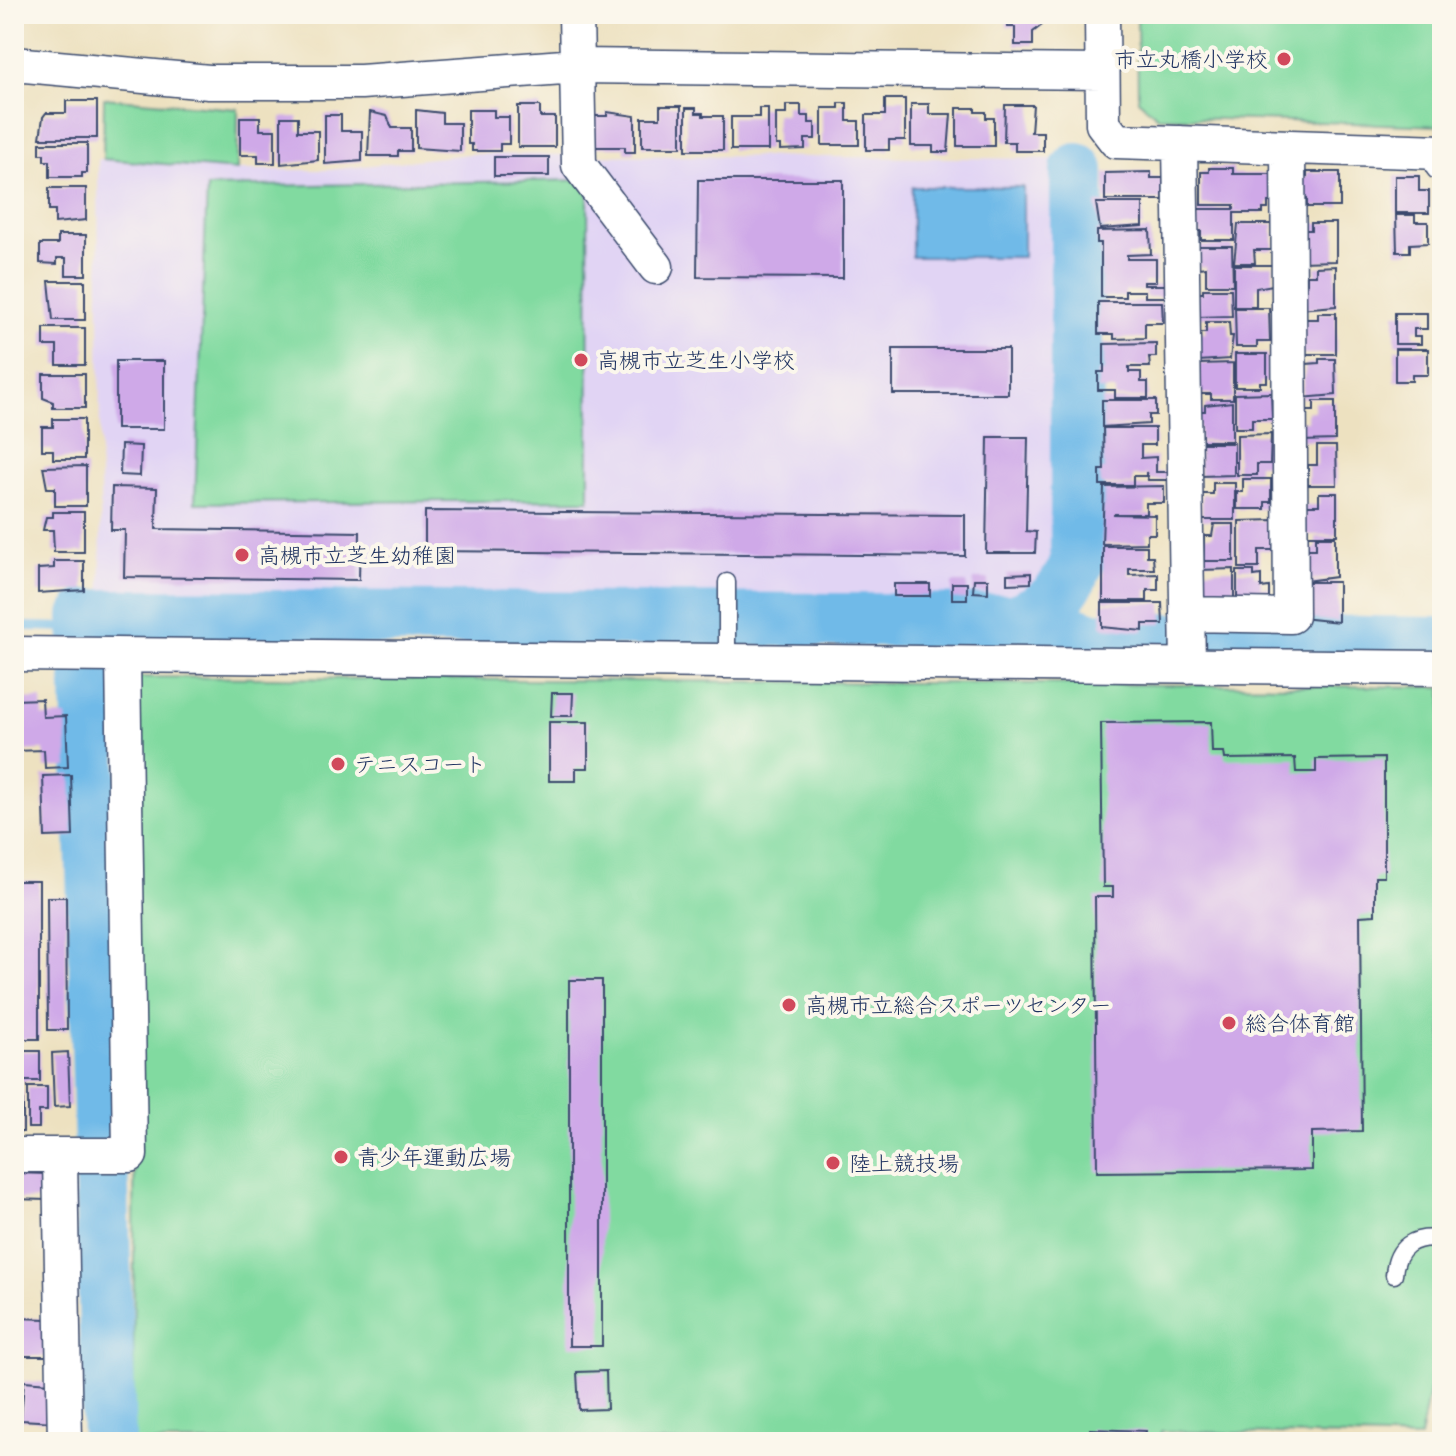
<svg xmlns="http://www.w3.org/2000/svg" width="1456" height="1456" viewBox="0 0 1456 1456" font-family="Delius,'Klee One',sans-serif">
	<rect width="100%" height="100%" fill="#fbf7ec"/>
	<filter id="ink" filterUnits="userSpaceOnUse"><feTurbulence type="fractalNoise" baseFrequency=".0125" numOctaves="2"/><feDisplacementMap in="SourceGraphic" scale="16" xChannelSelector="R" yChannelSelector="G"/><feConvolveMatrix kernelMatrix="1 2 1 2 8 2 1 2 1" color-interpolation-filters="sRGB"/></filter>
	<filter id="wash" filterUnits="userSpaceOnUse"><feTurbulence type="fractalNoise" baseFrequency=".006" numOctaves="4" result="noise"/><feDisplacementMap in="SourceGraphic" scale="32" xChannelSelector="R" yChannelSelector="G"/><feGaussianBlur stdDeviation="1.8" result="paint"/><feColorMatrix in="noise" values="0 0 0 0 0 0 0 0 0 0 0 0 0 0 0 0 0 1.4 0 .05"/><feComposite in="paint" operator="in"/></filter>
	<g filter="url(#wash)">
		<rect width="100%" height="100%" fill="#ede1c0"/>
		<path fill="#e1d4f4" d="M468,154L1060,159L1064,550L1048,582L1017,600L101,602L98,159L237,170H328Z"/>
		<path fill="#81daa0" stroke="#4e847f" stroke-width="2" d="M1137,14H1442V126L1158,117L1138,100Z
			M104,98L238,109L237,170L103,159Z
			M588,180L589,500L195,503L207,187Z
			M137,677L1442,687V1323L1420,1438L1161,1431L1160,1442H133Z"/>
		<path fill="#6fbae8" stroke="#4574a3" stroke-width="2" d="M912,187H1023V257H912Z"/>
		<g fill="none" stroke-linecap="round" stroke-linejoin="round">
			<path stroke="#6fbae8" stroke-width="9" d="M14,626L87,628"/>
			<path stroke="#6fbae8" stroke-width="54" d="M1014,621L1047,623L1092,639L1442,644
				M109,1442L86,616L1014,621C1047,610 1065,595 1077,562V170"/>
		</g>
		<g id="blocks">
			<path fill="#cfa9e8" d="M1007,14H1042V25L1033,32V45H1015V27H1007Z
				M885,99H905V140H889V150H866V115H885Z
				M66,101H97V138H40L43,117L46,113H66Z
				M839,103H847V121H859V145H822V108H839Z
				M911,104H929V114H951L948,152H933V146H911Z
				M786,105H801V116H809V123H815V139H805V149L780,150V145H776V114H786Z
				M1005,105H1033L1031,132H1043V151H1015V142H1004Z
				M518,106H540V117H555V147H518Z
				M660,106H681V147H642V118H660Z
				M686,108H696V113H703V116H723V150H686Z
				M759,108H768V150H731V117H759Z
				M957,108H975V112H986V118H994V146H957Z
				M416,110L442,113V123H460V151L416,148Z
				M468,110H494V117H509V144H500V151H472V144H468Z
				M370,112L387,116L392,128H411V151H398V156H368Z
				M607,112L635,116V152H625V147H594L592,116H607Z
				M325,115H341V131H362V161L325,164Z
				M240,117H260V130H275V163H258V155H240Z
				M281,117H298V131H318V160L281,164Z
				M40,143H87V173H82V177H50V161H44V154H40Z
				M494,157H549V176H494Z
				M1209,168H1233V174H1273V202H1268V209H1263V213H1234V240H1201V231H1197V209H1234V205H1201V172H1209Z
				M1151,172V178H1163V200H1105V173Z
				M1307,172H1340V207H1307V199H1301V177H1307Z
				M1395,176H1419V191H1429V213H1395Z
				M698,180H843V278L697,277Z
				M49,188H86V220L55,223V210H49Z
				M1096,203H1143V226L1100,229Z
				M1396,215H1415V222H1428V243L1410,244V252H1397Z
				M1311,223H1336V261L1299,262V244H1306V230H1311Z
				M1238,224H1273V250H1254L1255,263H1234Z
				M1150,230L1151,254L1127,255V259H1156V282H1144V285H1166L1167,297H1145V291H1125V297H1101V243H1097V231Z
				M58,235H86V275H66V258H57V264L40,263V244H58Z
				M1199,246H1232L1233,285H1206V267L1199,268Z
				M1234,265H1273V285L1256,288V307H1234Z
				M1336,266V306L1299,309V283H1307V275H1316V267Z
				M49,281H85V320H53Z
				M1203,289H1231L1232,316L1197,317V293H1203Z
				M1098,302H1162L1163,323H1145V338L1114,339V334H1098Z
				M1235,308H1269L1270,342H1257V347H1236Z
				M1318,313H1336V354H1302L1305,319H1318Z
				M1395,313H1427V329H1414V336H1421V344H1395Z
				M1206,322H1229L1230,336H1233L1230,359L1198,361V333H1206Z
				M44,328H85V365H57V346H44Z
				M1156,343V357H1149L1150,367H1129V372H1141V382H1148V398H1115V390H1098V372H1104V344Z
				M893,349H1008V394H893Z
				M1395,349H1428V375H1412V381H1395Z
				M1235,354H1267V382H1260V387H1235Z
				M1319,359H1335L1336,395L1301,398L1306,364L1319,363Z
				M116,361H164V429H116Z
				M1233,363V399H1211V394H1199V364Z
				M43,374H85V408H53V402L43,398Z
				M1271,393L1272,419H1252V428H1235V394Z
				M1102,400H1156V415H1149V424L1102,427Z
				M1314,401H1335V440L1301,441V421H1307V411H1314Z
				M1232,402V441H1199V411H1205V405Z
				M53,419H84V459H53V450H42V427H53Z
				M1103,428H1155V445H1141V458L1156,457V472H1170V480H1148L1146,472V476H1133V485H1100V470H1104Z
				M1271,434L1270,464H1257V475H1237V435Z
				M988,437H1028L1026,531L1036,532L1035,553H986Z
				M1199,443H1234V475L1200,476Z
				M121,445L141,446L140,476L120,475Z
				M1317,446H1336L1337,485H1308V465H1317Z
				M86,466V506H55V488H47L43,467Z
				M1243,479H1271V502H1265V509H1237V492H1243Z
				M1213,483H1235V520H1202V494H1213Z
				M1164,486V503H1146V514H1113L1155,515V534H1147V543L1102,544L1104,487Z
				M112,487L157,488L156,529L360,532L359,580L124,577L125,530H111Z
				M1319,493H1337V535H1304V505H1319Z
				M425,511L965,515V556L425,551Z
				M53,512H84V552H54L53,530H43L46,517H53Z
				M1275,520V550H1259V568H1239V521Z
				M1214,524H1234V561H1204V536H1212Z
				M1316,537H1335V577L1305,581V549H1316Z
				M1103,546H1147V556H1153L1154,569H1129V575L1158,574V590H1147V601H1103Z
				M54,561H84V590L38,593V569L54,568Z
				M1234,569V608L1199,600V570Z
				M1237,571H1254V576L1261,575V588L1269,587V607L1237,608Z
				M1031,573V583L1007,584V574Z
				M974,579H988V593L973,592Z
				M1307,582H1338V622L1301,618V596H1308Z
				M952,583H967V599H952Z
				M894,584H930V596H894Z
				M1102,603H1162L1163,624H1143V631L1102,627Z
				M552,693H573L572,716H551Z
				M42,699L43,717L66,716L68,767L45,768L44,750L14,751V700Z
				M549,722H588V768H576V781H549Z
				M1211,722L1212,752H1224L1225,759L1295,758L1296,772H1316V759L1384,758V877H1375V915L1360,916L1362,1131L1312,1132V1170L1097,1172L1095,897H1113V887H1103L1101,723Z
				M71,775L73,836L45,837L43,776Z
				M14,881H39V1039H14Z
				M47,897H66L67,1030H48Z
				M569,980H602V1346H569Z
				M14,1051H40V1081H14Z
				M68,1052L70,1106L54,1107L52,1053Z
				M28,1087H47V1111H39V1128H28Z
				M14,1091H23V1132H14Z
				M14,1173L47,1174V1200L14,1199Z
				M14,1318L48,1319V1356H14Z
				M606,1371L607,1409L579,1410L577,1372Z
				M24,1381L50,1383L55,1422L21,1420Z
				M1090,1429L1146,1431L1145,1442H1090Z
				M26,1432L55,1434V1442H25Z"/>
		</g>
	</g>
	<g filter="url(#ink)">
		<use href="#blocks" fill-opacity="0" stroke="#3a4a6d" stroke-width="2"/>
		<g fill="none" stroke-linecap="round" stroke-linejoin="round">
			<g stroke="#3a4a6d" stroke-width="19">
				<path id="lane" d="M727,662V582
					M1394,1275C1396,1246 1414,1235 1442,1239"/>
			</g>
			<g stroke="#3a4a6d" stroke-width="37">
				<path id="street" d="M576,14L579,165L656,267
					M1102,14L1103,124L1116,141L1442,152V164
					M14,64L209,82H361L577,66L1102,72
					M1180,143L1188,666
					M1187,614L1291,616L1288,147
					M14,654L1442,668
					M14,1155H130L123,656
					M60,1157L65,1442"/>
			</g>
			<use href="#lane" stroke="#fff" stroke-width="16"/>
			<use href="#street" stroke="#fff" stroke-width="34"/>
		</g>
	</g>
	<g fill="#d1495b" stroke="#fbf7ec" stroke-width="3">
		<circle cx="1284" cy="59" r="8"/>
		<circle cx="581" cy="360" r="8"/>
		<circle cx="242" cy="555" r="8"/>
		<circle cx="338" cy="764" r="8"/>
		<circle cx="789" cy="1005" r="8"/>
		<circle cx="1229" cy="1023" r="8"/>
		<circle cx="341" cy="1157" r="8"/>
		<circle cx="833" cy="1163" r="8"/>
	</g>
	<g text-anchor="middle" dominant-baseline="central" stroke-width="8" stroke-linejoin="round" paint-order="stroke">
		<g font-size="22" fill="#1b2f5e" stroke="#fbf7ec" text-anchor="start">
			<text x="1268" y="59" text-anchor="end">市立丸橋小学校</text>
			<text x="597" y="360">高槻市立芝生小学校</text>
			<text x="258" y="555">高槻市立芝生幼稚園</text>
			<text x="354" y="764">テニスコート</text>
			<text x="805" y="1005">高槻市立総合スポーツセンター</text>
			<text x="1245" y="1023">総合体育館</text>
			<text x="357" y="1157">青少年運動広場</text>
			<text x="849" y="1163">陸上競技場</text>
		</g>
	</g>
	<rect width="1456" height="1456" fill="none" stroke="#fbf7ec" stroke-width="48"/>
</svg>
